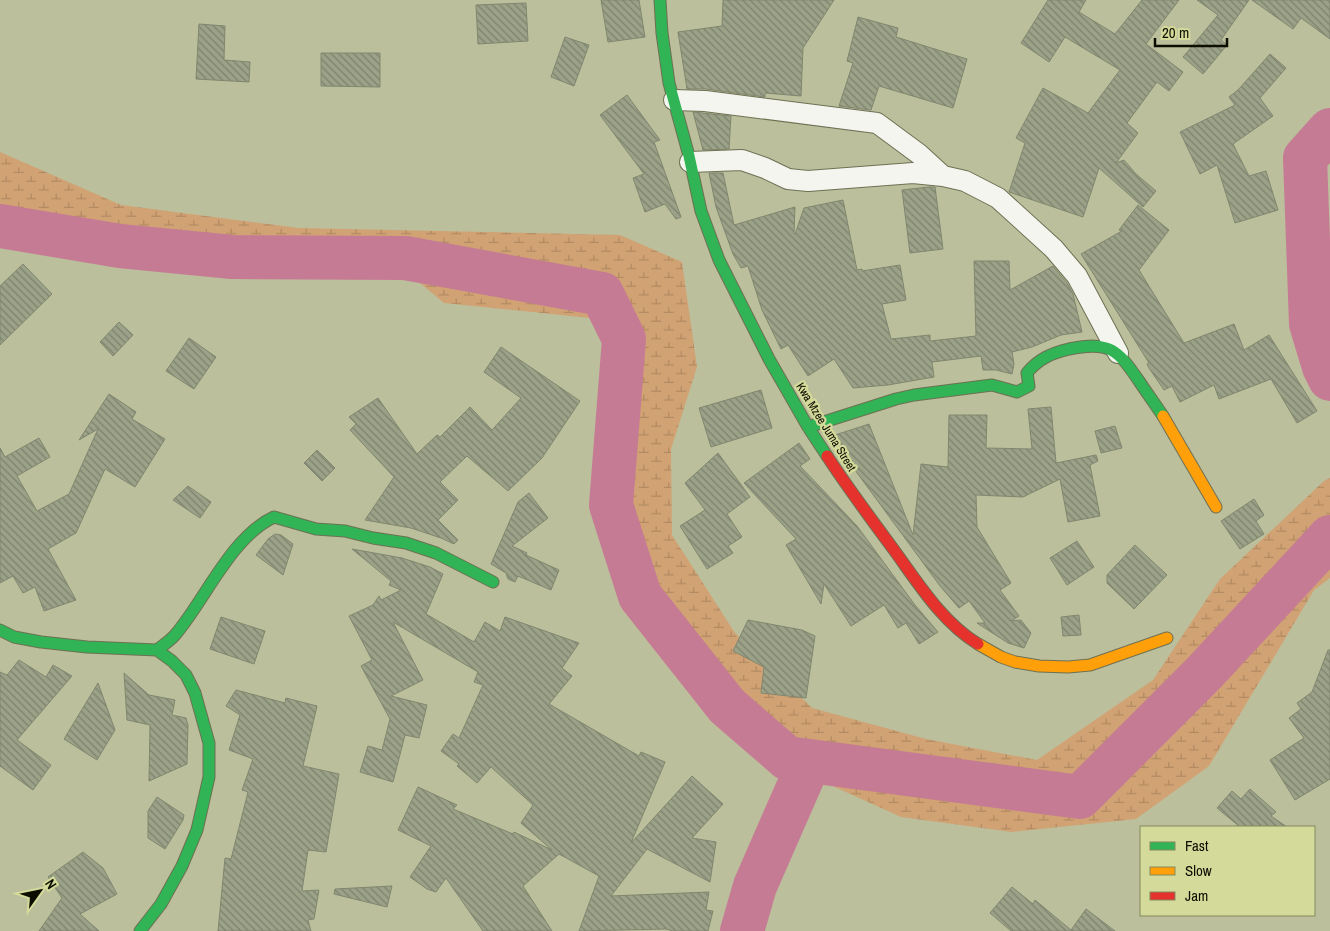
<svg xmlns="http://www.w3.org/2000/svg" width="1330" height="931" viewBox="0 0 1330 931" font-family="'Archivo Narrow',sans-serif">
	<defs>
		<pattern id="wetland-marsh" width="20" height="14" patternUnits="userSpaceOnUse" patternTransform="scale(1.25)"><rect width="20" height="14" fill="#d1a273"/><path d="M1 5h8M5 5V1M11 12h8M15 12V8" fill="none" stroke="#b28a62"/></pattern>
		<pattern id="building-back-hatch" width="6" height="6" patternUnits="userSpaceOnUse" patternTransform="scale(1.25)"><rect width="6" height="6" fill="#9ba288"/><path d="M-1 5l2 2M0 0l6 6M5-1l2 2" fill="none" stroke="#7d826d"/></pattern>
	</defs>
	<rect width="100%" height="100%" fill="#bbbf9c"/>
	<path fill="url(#wetland-marsh)" d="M0,152L121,205L299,228L620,235L682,262L697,367L671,449L672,535L735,633L812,708L926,739L1037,760L1153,680L1220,579L1324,481L1330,478V578L1314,590L1209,766L1136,819L1012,832L901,817L771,758L692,676L612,523L629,322L444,303L389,257L130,251L0,221Z"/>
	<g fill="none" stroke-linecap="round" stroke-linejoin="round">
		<path stroke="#c67b94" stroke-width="44" d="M1330,130L1305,158L1311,324L1324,367L1330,379
			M0,226L120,246L232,257L405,258L602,294L624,339L611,505L640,596L727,706L787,758L1080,797L1204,673L1330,537
			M742,931L755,886L804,774"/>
	</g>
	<path fill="url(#building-back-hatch)" stroke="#80876e" d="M601,0H639L645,37L608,42Z
		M723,0H834L803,48L801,96L765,93V97L706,89H687L678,32L722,26Z
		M1048,0H1086L1079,12L1115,34L1142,0H1179L1146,44L1183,72L1169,91L1157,82L1127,123L1138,133L1116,163L1124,160L1136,174L1156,191L1143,207L1099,168L1083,217L1009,192L1025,143L1016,138L1043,88L1088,113L1120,70L1065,37L1049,62L1021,43Z
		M1197,0H1249L1221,40L1227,45L1203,74L1183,57L1218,15Z
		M1252,0H1330V39L1301,18L1293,29Z
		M526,3L528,41L478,44L476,5Z
		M858,17L898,28L896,37L967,59L953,108L879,86L871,110L839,106L853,63L847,61Z
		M199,24L225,26L224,60L250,62L249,82L196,79Z
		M565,37L589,45L574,86L551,77Z
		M321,53H380V87L321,86Z
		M1270,54L1286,68L1260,98L1273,116L1233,144L1249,176L1266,171L1278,210L1235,223L1217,165L1200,174L1180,132L1235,105L1229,97L1238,90Z
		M627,95L660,140L654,142L681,217L676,219L665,204L645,212L633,178L644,174L600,115Z
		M693,112L731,116L729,149L703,150Z
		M709,173H723L734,225L795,207L794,234H795L804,208L843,200L857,270L862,269V271L900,265L906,300L882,304L891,339L930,335V341L976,336L974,261H1009L1010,290L1053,266L1067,283L1073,294L1082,332L1061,335L1032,347L1012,352L1014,364L1012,374L996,370H983L981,356L932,362L934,377L888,385L853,388L834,359L808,376L788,345L781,349L762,310L748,266L741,268L733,254L716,207Z
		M929,187H935L943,249L910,253L902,190Z
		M1138,205L1169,230L1139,270L1184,343L1234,324L1244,350L1269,335L1317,411L1297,423L1271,379L1219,399L1214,385L1180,402L1172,386L1164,390L1149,368L1147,364L1149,363L1081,254L1122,231L1119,230Z
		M23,264L52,294L0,345V286Z
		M119,322L133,335L113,356L100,342Z
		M189,338L216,357L194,389L166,371Z
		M501,347L580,401L542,458L508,491L467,456L440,482L458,500L438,520L458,540L454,544L441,538L411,528L365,520L394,477L350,430L356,424L349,417L378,398L417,454L437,435L440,437L470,407L492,430L521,398L484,372Z
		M761,390L772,428L711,447L699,408Z
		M109,394L136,412L132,419L165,439L135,487L105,469L76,533L48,549L76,600L44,611L35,587L23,593L13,576L0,583V448L5,457L39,438L50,457L17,476L37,511L69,494L98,429L79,440Z
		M1051,407L1056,463L1096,455L1098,461L1090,465L1100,516L1068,522L1060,479L1023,497L976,495L977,527L1011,583L1000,590L1019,616L1011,621L1021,620L1031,633L1024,648L1008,643L977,623H985L969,601L959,608L940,586L855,470L839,446L835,435L869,424L913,535L921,464L948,467L949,415H987L986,448L1032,449L1028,409Z
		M1115,426L1122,448L1101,453L1095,431Z
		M799,443L810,459L800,466L857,526L915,605L938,632L919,644L906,623L898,628L884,605L851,626L824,584L821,604L786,545L796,539L744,483Z
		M317,450L335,468L322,481L304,463Z
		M718,453L750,497L727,514L742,537L728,546L733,553L707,569L680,526L705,510L685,483Z
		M188,486L211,502L200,518L173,500Z
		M529,493L548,518L512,546L527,553L526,555L559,570L551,590L518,576L515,582L508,579L506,573L491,564L518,502Z
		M1254,499L1264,515L1256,521L1264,534L1240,549L1221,521Z
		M275,534L281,535L293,544L283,575L256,555L268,539Z
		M1077,541L1094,567L1067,585L1050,558Z
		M1135,545L1167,575L1134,609L1107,583V575Z
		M352,549L402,558L430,567L443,574L426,614L474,642L485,622L500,631L505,617L579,643L562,668L572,676L549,704L639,756L641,752L665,762L631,843L692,776L723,804L692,838L716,842L710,882L647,849L611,896L709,892L706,910L713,911L708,931H673L666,929L579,931L599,876L559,854L523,886L552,931H483L446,878L436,892L427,889L410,877L431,846L398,830L418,787L457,805L453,809L513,834L514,832L552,850L521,823L533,805L491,767L477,783L457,766L459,764L441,751L453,734L459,738L483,685L474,682L478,672L393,622L423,680L391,696L427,705L419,738L405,735L393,782L360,772L368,746L382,750L390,719L361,666L372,660L349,616L373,605L379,596L381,600L401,590L389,585L391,581Z
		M1079,615L1081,635L1063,636L1061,617Z
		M221,617L265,631L254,664L210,649Z
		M748,620L802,630L815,636L806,698L761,693L764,667L733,651Z
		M1328,650H1330V779L1295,800L1270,760L1304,738L1289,718L1301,709L1297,703L1312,692Z
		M19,660L46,677L53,665L72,676L17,740L51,765L33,790L0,766V672L7,675Z
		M124,673L149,695L175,700L172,715L186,718L188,725L187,764L149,781L150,725L127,720Z
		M98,683L115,730L97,760L64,739Z
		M236,690L285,703L286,698L317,706L303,766L339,774L326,852L308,850L302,891L319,890L314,919L308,920L311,931H218L225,858L231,859L248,792L242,790L253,759L229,750L240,715L226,706Z
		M1250,789L1276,812L1271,816L1287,827H1240L1217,808L1232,791L1241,799Z
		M157,797L184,815L183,820L165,849L148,838V811Z
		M83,852L103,868L117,894L80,914L99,931H39L62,898L48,877Z
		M392,886L387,907L334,894L335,889Z
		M1012,887L1033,904L1035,900L1071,930L1086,909L1115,931H1011L990,913Z"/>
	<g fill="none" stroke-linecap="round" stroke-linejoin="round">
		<g stroke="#6e7053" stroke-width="22">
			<path id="street" d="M674,100L705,101L877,123L919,154L943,176
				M690,162L742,160L765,168L788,179L808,181L913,173L943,176L965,181L998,198L1054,249L1077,276L1118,353"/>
		</g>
		<g stroke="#6e7053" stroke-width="13">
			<path id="fast" d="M660,0L662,33L669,83L689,156L701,211L719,260L769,359L808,427L827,456
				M808,427L896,399L914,395L992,385L1017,392L1029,386L1027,373C1038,359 1052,353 1069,349C1110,341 1117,349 1139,381C1147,393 1155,404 1163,416
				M0,630L14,637L41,642L87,647L157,650L172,661L186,675L195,693L209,743V777L197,830L182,866L161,904L140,931
				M157,650C163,645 170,641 175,635C205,600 231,537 274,517L316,529L345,531L373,538L406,543L436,553L493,582"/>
		</g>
		<g stroke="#6e7053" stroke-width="13">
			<path id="slow" d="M1163,416L1216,507
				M978,644L1001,657L1015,662L1039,666L1068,667L1090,665L1167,638"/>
		</g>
		<g stroke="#6e7053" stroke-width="13">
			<path id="jam" d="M827,456C848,488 871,519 894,550C918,583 942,622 978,644"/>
		</g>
		<use href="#street" stroke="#f5f5f0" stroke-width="20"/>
		<use href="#fast" stroke="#30b455" stroke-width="11"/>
		<use href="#slow" stroke="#ff9f0a" stroke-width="11"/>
		<use href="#jam" stroke="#e5322d" stroke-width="11"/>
	</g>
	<g text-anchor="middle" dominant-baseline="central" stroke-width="4.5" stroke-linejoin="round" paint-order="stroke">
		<g font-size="12" fill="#0d0e00" stroke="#d4db9a">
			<text transform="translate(826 427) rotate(58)">Kwa Mzee Juma Street</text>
		</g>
	</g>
	<rect x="1140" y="826" width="175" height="90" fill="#d4db9a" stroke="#84895c"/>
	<rect x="1150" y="842" width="25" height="8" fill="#30b455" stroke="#84895c"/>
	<text x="1185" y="851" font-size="15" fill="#0d0e00">Fast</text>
	<rect x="1150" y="867" width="25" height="8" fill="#ff9f0a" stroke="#84895c"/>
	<text x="1185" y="876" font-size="15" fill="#0d0e00">Slow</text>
	<rect x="1150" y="892" width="25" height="8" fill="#e5322d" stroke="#84895c"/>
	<text x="1185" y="901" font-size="15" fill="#0d0e00">Jam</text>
	<g transform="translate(40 891) rotate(57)" stroke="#d4db9a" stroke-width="4" paint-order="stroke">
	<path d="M0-4L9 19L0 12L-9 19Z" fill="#0d0e00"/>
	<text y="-8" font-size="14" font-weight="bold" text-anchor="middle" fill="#0d0e00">N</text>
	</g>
	<path d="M1155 38v8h72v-8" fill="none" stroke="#0d0e00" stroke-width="2.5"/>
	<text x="1162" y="38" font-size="15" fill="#0d0e00" stroke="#d4db9a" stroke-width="4" paint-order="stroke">20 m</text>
</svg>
